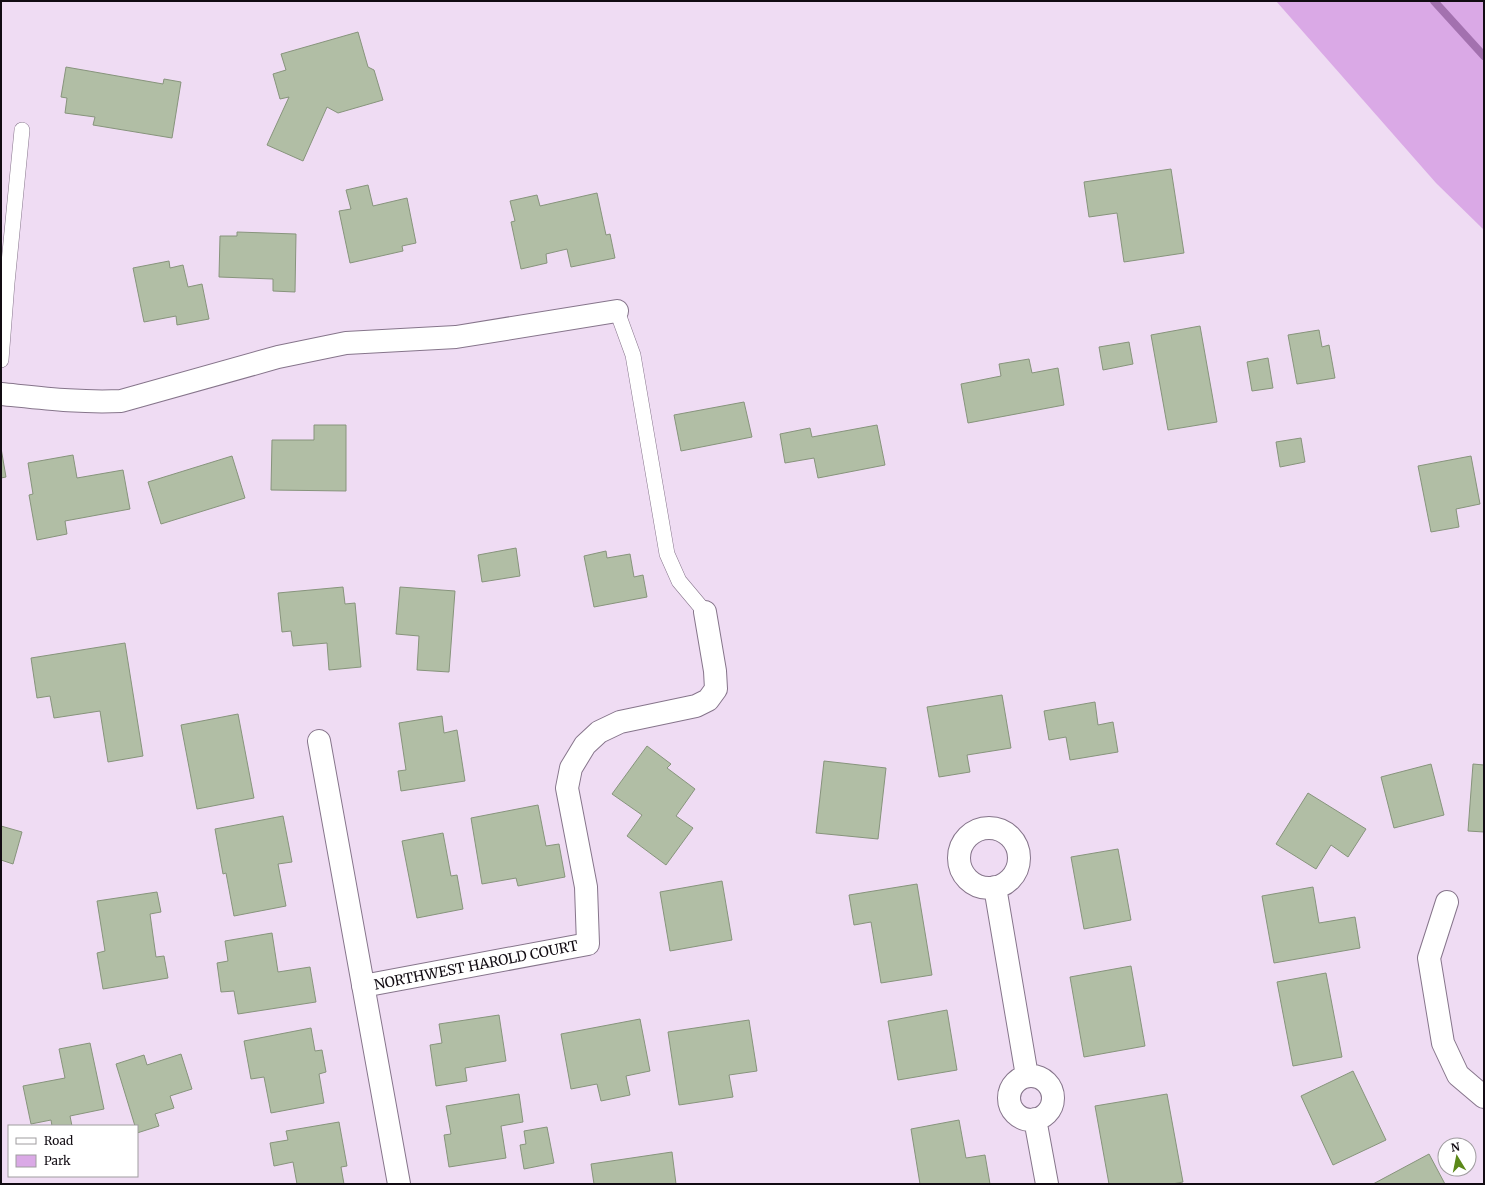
<svg xmlns="http://www.w3.org/2000/svg" width="1485" height="1185" viewBox="0 0 1485 1185" font-family="Merriweather,serif">
	<rect width="100%" height="100%" fill="#efdcf3"/>
	<path fill="#daa9e6" d="M1276,1H1484V230L1436,183Z"/>
	<g fill="none" stroke-linecap="round" stroke-linejoin="round">
		<path stroke="#a371af" stroke-width="8" d="M1434,1L1484,56"/>
	</g>
	<path fill="#b1bea5" stroke="#87947c" d="M358,32L368,67L374,70L383,100L338,113L327,107L303,161L267,145L289,97L280,99L273,74L286,70L281,54Z
		M66,67L163,84L164,79L181,82L172,138L93,125L95,117L65,113L67,98L61,97Z
		M1171,169L1184,253L1124,262L1117,213L1089,217L1084,182Z
		M368,185L373,206L407,198L416,243L402,246L403,251L350,263L339,211L351,209L346,190Z
		M597,193L606,235L610,234L615,258L571,267L567,249L546,254L547,263L521,269L511,222L515,221L510,201L537,195L540,206Z
		M237,232L296,234L295,292L273,291V279L219,277L220,236H237Z
		M169,261L170,268L183,265L188,287L202,284L209,319L177,325L176,316L144,322L133,268Z
		M1200,326L1217,422L1168,430L1151,335Z
		M1319,330L1322,347L1329,345L1335,378L1297,384L1288,335Z
		M1129,342L1133,364L1103,370L1099,347Z
		M1268,358L1273,388L1252,391L1247,362Z
		M1029,359L1032,373L1058,368L1064,405L968,423L961,384L1001,376L999,364Z
		M744,402L752,437L681,451L674,415Z
		M314,425H346V491L271,490L272,440H314Z
		M877,425L885,465L818,478L814,458L785,463L780,434L810,428L812,437Z
		M1301,438L1305,462L1280,467L1276,442Z
		M1,448L6,477L1,478Z
		M73,455L77,478L123,470L130,509L65,521L67,534L37,540L29,495L33,494L28,463Z
		M232,456L245,498L161,524L148,482Z
		M1471,456L1480,504L1456,509L1459,527L1431,532L1418,466Z
		M516,548L520,576L482,582L478,555Z
		M606,551L607,558L630,554L634,577L643,575L647,597L594,607L584,556Z
		M343,587L345,604L355,603L361,667L329,670L327,643L293,646L291,631L282,632L278,593Z
		M400,587L455,591L449,672L417,670L419,636L396,634Z
		M125,643L143,756L108,762L100,711L54,718L50,696L37,698L31,658Z
		M1002,695L1011,748L967,755L970,772L939,777L927,707Z
		M1095,702L1098,725L1113,722L1118,752L1070,760L1066,737L1049,740L1044,711Z
		M238,714L254,798L197,809L181,725Z
		M442,716L444,733L457,730L465,781L401,791L398,771L406,770L399,723Z
		M647,746L671,764L667,768L695,789L676,816L693,828L666,865L627,836L642,815L612,794Z
		M824,761L886,768L878,839L816,833Z
		M1431,764L1444,815L1394,828L1381,777Z
		M1473,764L1484,765V832L1468,831Z
		M1308,793L1366,829L1348,857L1331,845L1316,869L1276,844Z
		M538,805L546,846L559,844L565,877L518,886L516,878L482,884L471,818Z
		M283,816L292,862L278,864L286,906L234,916L226,873L223,874L215,829Z
		M1,826L22,832L13,864L1,860Z
		M443,833L451,876L457,875L463,909L417,918L402,841Z
		M1118,849L1131,920L1084,929L1071,857Z
		M722,881L732,940L670,951L660,892Z
		M917,884L932,975L881,983L871,922L854,925L849,895Z
		M1313,887L1319,923L1355,917L1360,948L1274,963L1262,896Z
		M157,892L161,912L150,914L156,957L164,956L168,978L103,989L97,953L105,951L97,901Z
		M272,933L278,972L310,967L316,1002L238,1014L234,991L221,992L217,963L228,961L225,941Z
		M1131,966L1145,1046L1084,1057L1070,977Z
		M1326,973L1342,1057L1293,1066L1277,982Z
		M947,1010L957,1070L898,1080L888,1021Z
		M499,1015L506,1061L465,1068L467,1081L436,1086L430,1045L442,1043L439,1024Z
		M640,1019L650,1071L626,1076L630,1095L601,1101L597,1084L571,1089L561,1034Z
		M749,1020L757,1071L729,1075L733,1097L679,1105L668,1032Z
		M311,1028L315,1051L322,1050L326,1072L319,1074L324,1103L271,1113L264,1077L251,1079L244,1041Z
		M90,1043L104,1109L70,1116L72,1126H52L51,1120L31,1124L23,1086L65,1078L59,1049Z
		M181,1054L192,1089L170,1096L174,1108L155,1114L159,1126L137,1133V1126H135L116,1064L144,1055L147,1065Z
		M1353,1071L1386,1140L1333,1165L1301,1096Z
		M519,1094L523,1122L501,1126L506,1158L449,1167L444,1135L451,1134L446,1106Z
		M1167,1094L1183,1182L1172,1184H1109L1095,1106Z
		M959,1120L966,1158L985,1155L990,1184H920L911,1129Z
		M339,1122L347,1166L341,1167L344,1184H297L293,1162L274,1166L270,1143L288,1140L286,1131Z
		M547,1127L554,1163L524,1169L520,1145L526,1144L524,1131Z
		M672,1152L676,1184H594L591,1164Z
		M1429,1154L1445,1184H1373Z"/>
	<g fill="none" stroke-linecap="round" stroke-linejoin="round">
		<g stroke="#86758b" stroke-width="16">
			<path id="lane" d="M617,311L633,355L667,554L679,581L705,612
				M1,360L7,283L22,130"/>
		</g>
		<g stroke="#86758b" stroke-width="24">
			<path id="street" d="M1,394C41,398 80,403 121,401L278,357L346,343L456,337L617,311
				M319,741L399,1184
				M959 858a30 30 0 1 1 60 0a30 30 0 1 1-60 0Z
				M995,887L1027,1076
				M1447,902L1429,958L1443,1043L1458,1075L1484,1097
				M363,986L588,944L586,887L567,788L571,768L585,745L599,732L620,722L696,706L708,700L716,689L715,671L705,612
				M1009 1098a22 22 0 1 1 44 0a22 22 0 1 1-44 0Z
				M1035,1119L1047,1184"/>
		</g>
		<use href="#lane" stroke="#fff" stroke-width="15"/>
		<use href="#street" stroke="#fff" stroke-width="22"/>
	</g>
	<g text-anchor="middle" dominant-baseline="central" stroke-width="3.5" stroke-linejoin="round" paint-order="stroke">
		<g font-size="14" fill="#110b12" stroke="#fff">
			<text transform="translate(476 965) rotate(-11)">NORTHWEST HAROLD COURT</text>
		</g>
	</g>
	<rect width="1485" height="1185" fill="none" stroke="#110b12" stroke-width="4"/>
	<rect x="8" y="1125" width="130" height="52" fill="#ffffff" stroke="#a09da0"/>
	<rect x="16" y="1138" width="20" height="6" fill="#ffffff" stroke="#a09da0"/>
	<text x="44" y="1145" font-size="12" fill="#110b12">Road</text>
	<rect x="16" y="1155" width="20" height="12" fill="#daa9e6" stroke="#a09da0"/>
	<text x="44" y="1165" font-size="12" fill="#110b12">Park</text>
	<g transform="translate(1457 1157) rotate(350)"><circle r="19" fill="#ffffff" stroke="#a09da0"/>
	<path d="M0-3L7 15L0 10L-7 15Z" fill="#5b8819"/>
	<text y="-6" font-size="11" font-weight="bold" text-anchor="middle" fill="#110b12">N</text>
	</g>
</svg>
